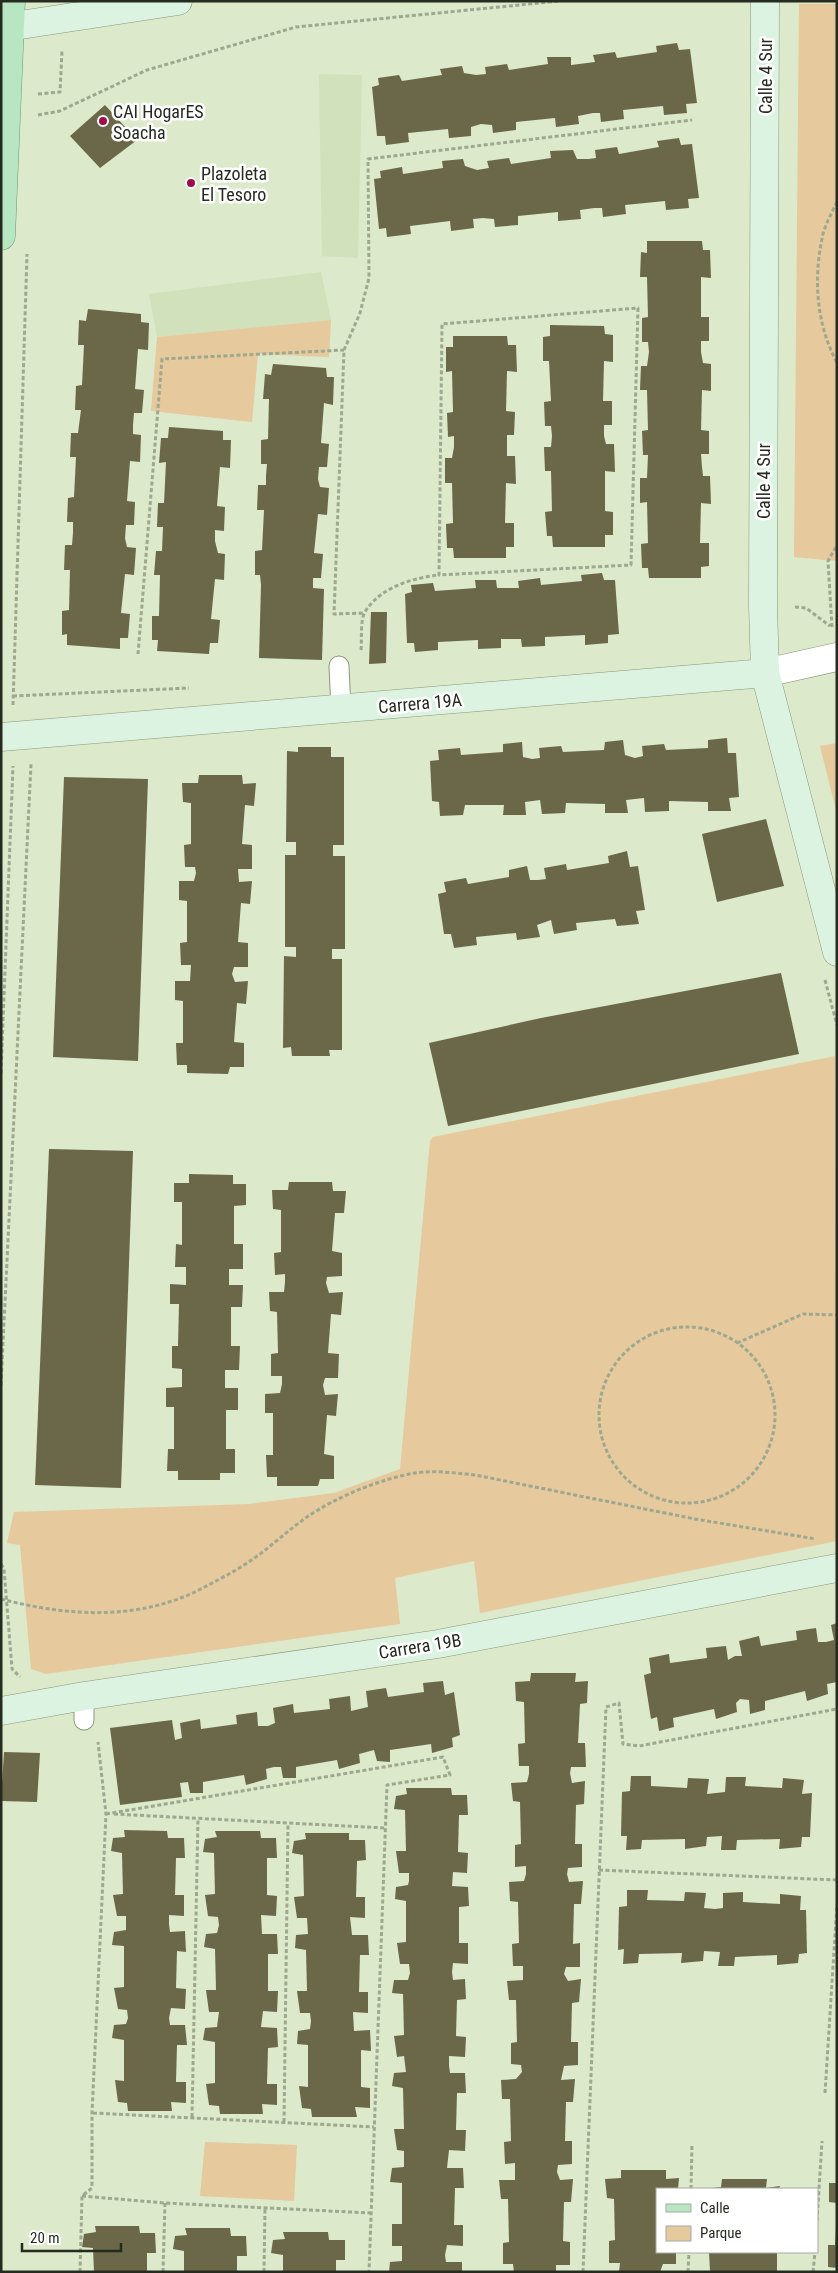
<svg xmlns="http://www.w3.org/2000/svg" width="838" height="2273" viewBox="0 0 838 2273" font-family="'Roboto Condensed',sans-serif">
	<rect width="100%" height="100%" fill="#dce9ca"/>
	<path fill="#d1e1bb" d="M319,74L362,75L358,258L322,256Z
		M321,272L331,320L157,337L149,294Z"/>
	<path fill="#e6c99c" d="M799,4H837V561L794,557Z
		M331,320L329,357L258,354L252,422L151,411L157,337Z
		M837,743V814L820,746Z
		M835,1056L837,1541L480,1613L474,1561L395,1578L400,1624L46,1674L31,1669L20,1545L7,1543L14,1512L249,1504L334,1493L400,1469L430,1141L433,1137Z
		M205,2142L297,2145L294,2201L200,2196Z"/>
	<path fill="#6b684a" d="M677,43L679,50L690,49L697,103L686,104L687,113L664,115L663,106L623,110L624,119L601,122L600,113H593L578,116L579,124L556,127L555,118L516,122V130L493,133L492,125L481,124L471,127V136L449,138L448,129L408,133L409,142L386,145L385,136H377L372,87L379,85L378,78L399,75L402,81L442,75L440,69L462,66L464,73L476,75L486,74L485,67L507,64L509,70L548,64L547,57H571V65L595,62L593,55L615,52L617,58L657,52L656,46Z
		M105,105L137,140L100,168L70,136Z
		M679,138L681,145L692,144L699,198L688,199L689,208L666,210L665,201L625,205L626,214L603,217L602,208H594L580,210L581,219L558,221V212L518,216V225L495,227L494,219L483,218L473,219L474,228L451,231L450,221L410,226L411,234L387,237L386,228L379,229L374,179L381,178L380,171L402,167L403,174L443,168L442,161L463,159L465,166L477,170L489,168L487,161L509,158L511,164L551,158L550,151L573,150L577,159H589L596,158L595,150L617,147L619,154L659,147L657,141Z
		M647,241H702L703,250H710L711,278L701,277V317H709V341H701V352L703,363L711,364V391L702,390L701,430L709,431V454H701L702,467L703,476H710L711,504L701,503L700,543H709V566L701,567V578H649L648,568H642L641,544L648,543L647,502L640,503V478H647L648,455H643L642,431L648,430L647,390H640L641,366H647L649,352L648,342H642V318L648,317L647,277H640L641,252L647,253Z
		M88,309L141,314V322L149,323L148,350L138,349L135,389L144,390L142,413H134L133,425V434L141,435L140,462L130,461L127,501L135,502L134,525H126L125,538L127,547L136,548L134,575L125,574L121,613L130,614L128,638H120V649L67,645V634L62,635V611L69,610L70,570H64L65,545H72L73,533V522H67L68,498L74,497L76,457H70L71,433H78L81,410H75L76,386L82,385L84,345H78L79,320L86,321Z
		M550,325L604,326L605,334L613,335V362L604,361L603,401H612V425H604V436L606,444H614L615,472L605,471V511L613,512V535H605V547H553L552,536H547L545,512L552,511L551,471H545L544,447H551L552,436L551,426H545L544,402L551,401L549,361H543V337L550,336Z
		M453,336H507L508,345H516L517,372L507,371L506,411L515,412L514,435H507V456H515L516,484L506,483L505,523H514V547H506V558H454L453,548H447L446,524L453,523L452,483H445V458H452L454,447V436L448,437L447,413L453,412L452,371L446,372V347H453Z
		M273,364L326,368L327,377H334L333,405L324,403L321,443L329,444L327,467H319L318,479L320,487L329,488L327,515L318,514L314,553L323,554L321,578H313V588L324,589L322,660L259,658L261,585L260,575H255V551L262,550L264,510H257L258,485H266V475L267,464H261V440L268,439L269,399H263L265,374L271,375Z
		M169,427L223,431V440H231L230,468L220,467L217,506L225,507L224,531L215,530V541L218,553L225,554L224,580L215,579L211,619L220,620L218,643H210L209,654L157,651L158,640H152V616H159L160,575H154L156,551H162L163,527H157L158,503H164L166,462L159,463L161,438H168Z
		M602,573L604,580H615L619,634L608,635V643L585,645V635L545,637V646L522,647L521,639H501V648L478,649V640L438,642V650L415,652L414,643H407L405,594L412,592L411,585L433,583L435,591L476,588L475,580H496L497,588H519L518,581L540,578L541,585L582,581L581,575Z
		M371,612H387L386,663L369,664Z
		M727,738L728,753H736L739,797L729,798L731,811H708V802L669,801V811L645,812L644,798L626,800L628,813H605V804L566,803L565,813L542,814L540,800L525,802L526,815H503L504,805H465L463,815L440,816L439,802L432,801L430,761L439,760L438,750L460,748L461,755L503,752V744L522,742L523,757L532,759L540,758L539,748L561,746L563,752L604,750L605,742L623,740L625,755L635,758L643,756L642,746L664,744L666,750L708,748V740Z
		M298,747H331V757H344V845H333V856H345V949H332V959H342V1050H329L330,1056H292L291,1047L283,1048L284,956L296,957V947H285V855H296V842H286L287,751L298,752Z
		M199,775H242L243,784L256,783L254,806L245,805L242,844L252,845V869H238L239,882L252,881L250,904L241,903L238,942L248,943V967H234L232,974L235,982L248,981L246,1004L237,1003L234,1042L244,1043V1067H230L228,1074L187,1073V1065H177L176,1043H183V1001L175,1000V981H190L191,965H181L180,943L187,942V901L179,900V881H194L196,873L195,867H185L184,845L191,844V803L183,802L182,783H198Z
		M64,777L148,779L138,1061L53,1057Z
		M766,819L784,886L717,902L702,834Z
		M627,851L630,867L638,866L645,910L636,911L639,924L617,926L615,919L576,923L577,930L554,934L551,920L537,925L540,937L517,940L516,933L476,937L477,945L454,948L451,934H444L438,894L446,892L444,882L466,878L468,884L509,877V870L527,866L530,880H538L546,879L544,868L566,864L567,870L609,863L608,856Z
		M781,973L799,1054L448,1126L429,1043L541,1018Z
		M49,1149L133,1151L121,1488L35,1485Z
		M189,1174L233,1175V1184H246V1205L234,1206V1244H243V1269H229V1285H243L242,1307H231V1346H240L239,1370H225V1388H238V1410H226V1449H235V1473H220V1480H178V1471H167L168,1449H174V1407H166V1388L182,1387V1369L172,1368V1346H178L179,1304H170V1284L186,1285V1267H175L176,1244L182,1245V1202H174V1183H189Z
		M289,1182H332L333,1191H346L344,1213H335L332,1251L342,1253V1276L327,1277L326,1283L329,1293L343,1292L341,1315L331,1314L328,1353L339,1354L338,1378H325L323,1385L325,1395L338,1394L336,1416L327,1415L324,1454L334,1456V1479H320L318,1486H277V1477H267L266,1455H273V1413H265V1394L280,1393L282,1384V1376H271V1354L278,1353L277,1312L270,1311L269,1292H284L285,1282V1274L275,1275L274,1253L281,1252V1210L273,1209L272,1190H288Z
		M837,1623V1682L827,1684L828,1694L807,1701L805,1691L765,1701V1710L750,1714L749,1700L740,1699L736,1703L737,1712L716,1719L714,1709L673,1718L674,1727L659,1731L657,1717L651,1719L644,1675L651,1673L649,1658L669,1654L670,1663L707,1658L706,1648L726,1646L728,1660L735,1656H742L739,1641L759,1636L761,1646L797,1640L796,1631L816,1628L818,1642H826L834,1640L831,1625Z
		M531,1673H576L575,1682L588,1681L587,1703L580,1704L578,1743H585L586,1767H571L570,1773L572,1783L585,1781L584,1804L576,1805L575,1844H582V1867L568,1868L567,1874L569,1882L583,1881L581,1904H574L573,1944L580,1943V1967H566L564,1974L568,1981L581,1979L579,2002L572,2003L571,2042H578V2065L564,2066L561,2080L575,2079L573,2102H566L565,2141H572V2164L558,2165L557,2172L560,2180L573,2179L571,2202H564L563,2241L570,2242V2265H556V2272H514L513,2264H503V2243L509,2242L508,2199H501L499,2180H515V2163L505,2164L504,2142L511,2141L510,2099H502L501,2080L516,2079L522,2072L521,2065L511,2064V2043L517,2042L516,2000H509L507,1981L523,1980V1966H513L512,1944L519,1943L518,1902L510,1901L509,1882L524,1881L526,1874V1866L515,1867V1845L521,1844L520,1802L513,1801L511,1783L527,1782L529,1774V1766H519L518,1744L525,1743L524,1702L516,1701L515,1682L530,1681Z
		M443,1681L445,1695L454,1692L460,1735L452,1738L453,1747L432,1753L431,1744L390,1750V1762L377,1761L374,1750L359,1754L360,1763L339,1769L337,1760L296,1767V1778H283L281,1767H274L266,1769L267,1779L246,1785L244,1775L203,1782V1793H190L188,1782L180,1783L182,1797L120,1805L110,1728L172,1720L175,1740L182,1738L180,1723L200,1719L201,1729L237,1724L236,1715L257,1712L258,1726H268L275,1723L273,1708L293,1704L294,1713L330,1709L329,1699L350,1696L351,1711L368,1707L366,1691L386,1688L388,1697L424,1692L423,1683Z
		M4,1752L40,1753L37,1802L1,1801Z
		M631,1776H651V1786L687,1788L688,1778L709,1779L707,1794L725,1792L726,1777H746L745,1786L782,1788L783,1778L804,1780L802,1794L812,1793L810,1837H802L801,1847L779,1849L780,1839L737,1840L736,1850H721L722,1836L707,1837L706,1846L685,1849V1839L642,1840L641,1849L626,1850L627,1836H621L622,1792L630,1791Z
		M406,1788H451L452,1795H467L468,1815H459L458,1852L468,1853L467,1873L453,1872L452,1886L468,1887L469,1906L459,1907V1943H468V1964L453,1963L452,1972L453,1980L465,1979L466,1999L457,2000L456,2036L466,2037L465,2057L449,2056V2066L450,2073H465L466,2093H457L456,2130H466L465,2151L449,2150L447,2168H463L464,2188H455L454,2225H463V2246L447,2245L445,2255L446,2262H462V2272H389L390,2262L402,2261V2246H392V2224H402V2183L390,2182L392,2168L404,2167V2151L397,2150L394,2129H404L403,2088L392,2086L394,2073L406,2072L404,2056L397,2057L394,2036L404,2035L403,1994L392,1993L394,1980H408L410,1973L409,1964H400L397,1943L406,1942V1901L395,1899L396,1887L408,1885L409,1881V1873H399L396,1851H406L405,1810L394,1809L396,1796L407,1794Z
		M124,1830L167,1831L168,1838H184L185,1858H176L175,1895H184V1916L169,1915V1924L170,1932L185,1931L186,1952L177,1951L176,1988L186,1989L185,2009L171,2008L169,2018L170,2025H185L187,2045H177L176,2082H186V2103L171,2102L172,2111H128L127,2103L118,2102L115,2080L124,2081V2040L112,2038L114,2025L126,2024L128,2018L127,2010L118,2009L114,1988L124,1987V1946L112,1945L114,1932L126,1930V1916H117L113,1895L123,1894L122,1853L111,1851L113,1838L125,1837Z
		M215,1831H260L261,1838H276L277,1858H267V1895L277,1896L276,1916L261,1915L262,1934H277L278,1954H268V1991H278L277,2012L263,2011L261,2027L277,2028L278,2047L268,2048L267,2084H277V2105L262,2104L263,2114H220L219,2106L209,2105L206,2084L215,2083V2042L203,2040L205,2028L217,2027L219,2012H209L206,1990H216L215,1949L204,1947L206,1934L217,1933L219,1925L218,1917L208,1916L205,1895L215,1894L214,1853L203,1852L205,1839L217,1837Z
		M305,1833H349V1840H365L366,1860L357,1861L356,1897H365V1918L350,1917L352,1935H368L369,1955H360L359,1992H368V2013L353,2012L354,2031L370,2030L371,2051L361,2050V2087L370,2088V2108L355,2107L357,2117H312L311,2109L302,2108L299,2086L308,2087V2045L297,2044L298,2031L310,2029L311,2021L310,2013H300L297,1991H307L306,1950L295,1948L296,1935L308,1934L307,1918H297L294,1897L304,1896L303,1855L292,1853L294,1841L306,1839Z
		M627,1890H648L647,1900L684,1901L685,1892L706,1893L704,1908L715,1909L723,1908V1893L743,1892V1902L780,1904V1894L801,1896L800,1910H806L807,1953L799,1954L798,1963L777,1965V1955L735,1957L734,1966H718L720,1952L704,1951L703,1961L681,1963L682,1953L639,1954L638,1963L623,1964L624,1949L618,1950L619,1907L627,1906Z
		M621,2170H666V2179L679,2178L678,2189H657V2252H676V2264H663L660,2272H619L620,2263H609V2241L615,2240L614,2199L607,2198L605,2179L621,2178Z
		M722,2179H767L766,2188L780,2186L779,2189H704L721,2187Z
		M829,2183H837V2203L829,2202Z
		M95,2226H139L140,2233H155L156,2253H147V2272H94L93,2248L82,2247L84,2234L96,2232Z
		M835,2227L837,2268L828,2267V2245H835Z
		M185,2228H230L231,2236H246L247,2256H237V2272H184V2251L173,2249L175,2236L187,2235Z
		M283,2232H328L329,2240H345V2260H336V2272H283V2255L271,2253L273,2240L285,2239Z
		M709,2252H777V2272L710,2271Z"/>
	<g fill="none" stroke-linecap="round" stroke-linejoin="round">
		<g stroke="#8b977a" stroke-width="21">
			<path id="lane" d="M339,666L341,710
				M84,1696V1720"/>
		</g>
		<g stroke="#8b977a" stroke-width="29">
			<path id="street" d="M765,673L837,657"/>
		</g>
		<g stroke="#8b977a" stroke-width="29">
			<path id="secondary" d="M765,1L763,605L765,673L837,952
				M1,28L178,1
				M1,737L765,673
				M1,1711L84,1696L438,1644L837,1568"/>
		</g>
		<g stroke="#679a6f" stroke-width="29">
			<path id="primary" d="M1,236L11,1"/>
		</g>
		<path stroke="#9ea890" stroke-width="3" stroke-dasharray="4 2.5" stroke-linecap="butt" d="M38,94L60,92L62,51
			M38,115L60,111L147,70L296,27L560,1
			M837,202C832,212 826,223 823,234C813,278 816,323 837,363
			M638,308L631,565L439,575L442,324Z
			M344,350L360,313L369,278L368,159L692,120
			M795,607L806,608L830,626
			M832,627L828,561L837,545
			M361,650C362,640 360,620 365,612C380,587 413,578 439,575
			M138,654L162,359L344,350L334,614L364,613
			M13,696L189,688
			M13,705L27,254
			M825,980L837,1025
			M1,1073L13,766
			M599 1415a88 88 0 1 1 176 0a88 88 0 1 1-176 0Z
			M737,1343L803,1314L837,1315
			M1,1385L31,764
			M1,1564L4,1569L12,1669L20,1677
			M1,1599C67,1616 134,1621 197,1591C216,1581 236,1571 253,1559C272,1546 288,1530 307,1517C336,1497 380,1479 415,1473C435,1470 455,1473 475,1475L695,1519L816,1539
			M106,1814L443,1757L450,1775L387,1785L369,2272
			M114,1814L385,1828
			M599,1870L837,1880
			M825,2093L837,1904
			M93,2113L374,2127
			M192,2117L198,1818
			M284,2122L288,1823
			M691,2189L692,2144
			M82,2196L165,2203L371,2213
			M817,2221L822,2141
			M80,2272L82,2196L92,2188V2113L106,1814L98,1742
			M163,2272L165,2203
			M264,2272L265,2207
			M583,2272L606,1707L619,1703L623,1744L639,1746L837,1709
			M688,2272L689,2252
			M813,2272L815,2252"/>
		<use href="#lane" stroke="#fff" stroke-width="19"/>
		<use href="#street" stroke="#fff" stroke-width="28"/>
		<use href="#secondary" stroke="#dcf3e1" stroke-width="28"/>
		<use href="#primary" stroke="#b9e6c2" stroke-width="28"/>
	</g>
	<g fill="#a20947" stroke="#fff" stroke-width="2">
		<circle cx="103" cy="121" r="5"/>
		<circle cx="191" cy="183" r="5"/>
	</g>
	<g text-anchor="middle" dominant-baseline="central" stroke-width="5" stroke-linejoin="round" paint-order="stroke">
		<g font-size="18" fill="#262b20" stroke="#fff">
			<text transform="translate(765 76) rotate(-90)">Calle 4 Sur</text>
			<text transform="translate(763 481) rotate(-90)">Calle 4 Sur</text>
			<text transform="translate(420 703) rotate(-5)">Carrera 19A</text>
			<text transform="translate(420 1646) rotate(-9)">Carrera 19B</text>
		</g>
		<g font-size="18" fill="#262b20" stroke="#fff" text-anchor="start">
			<text x="113" y="111">CAI HogarES<tspan x="113" dy="21">Soacha</tspan></text>
			<text x="201" y="173">Plazoleta<tspan x="201" dy="21">El Tesoro</tspan></text>
		</g>
	</g>
	<rect width="838" height="2273" fill="none" stroke="#262b20" stroke-width="5"/>
	<rect x="656" y="2188" width="162" height="65" fill="#ffffff" stroke="#a8aaa6"/>
	<rect x="666" y="2204" width="25" height="8" fill="#b9e6c2" stroke="#a8aaa6"/>
	<text x="700" y="2213" font-size="15" fill="#262b20">Calle</text>
	<rect x="666" y="2226" width="25" height="15" fill="#e6c99c" stroke="#a8aaa6"/>
	<text x="700" y="2238" font-size="15" fill="#262b20">Parque</text>
	<path d="M22 2243v8h99v-8" fill="none" stroke="#262b20" stroke-width="2.5"/>
	<text x="30" y="2243" font-size="15" fill="#262b20" stroke="#ffffff" stroke-width="4" paint-order="stroke">20 m</text>
</svg>
